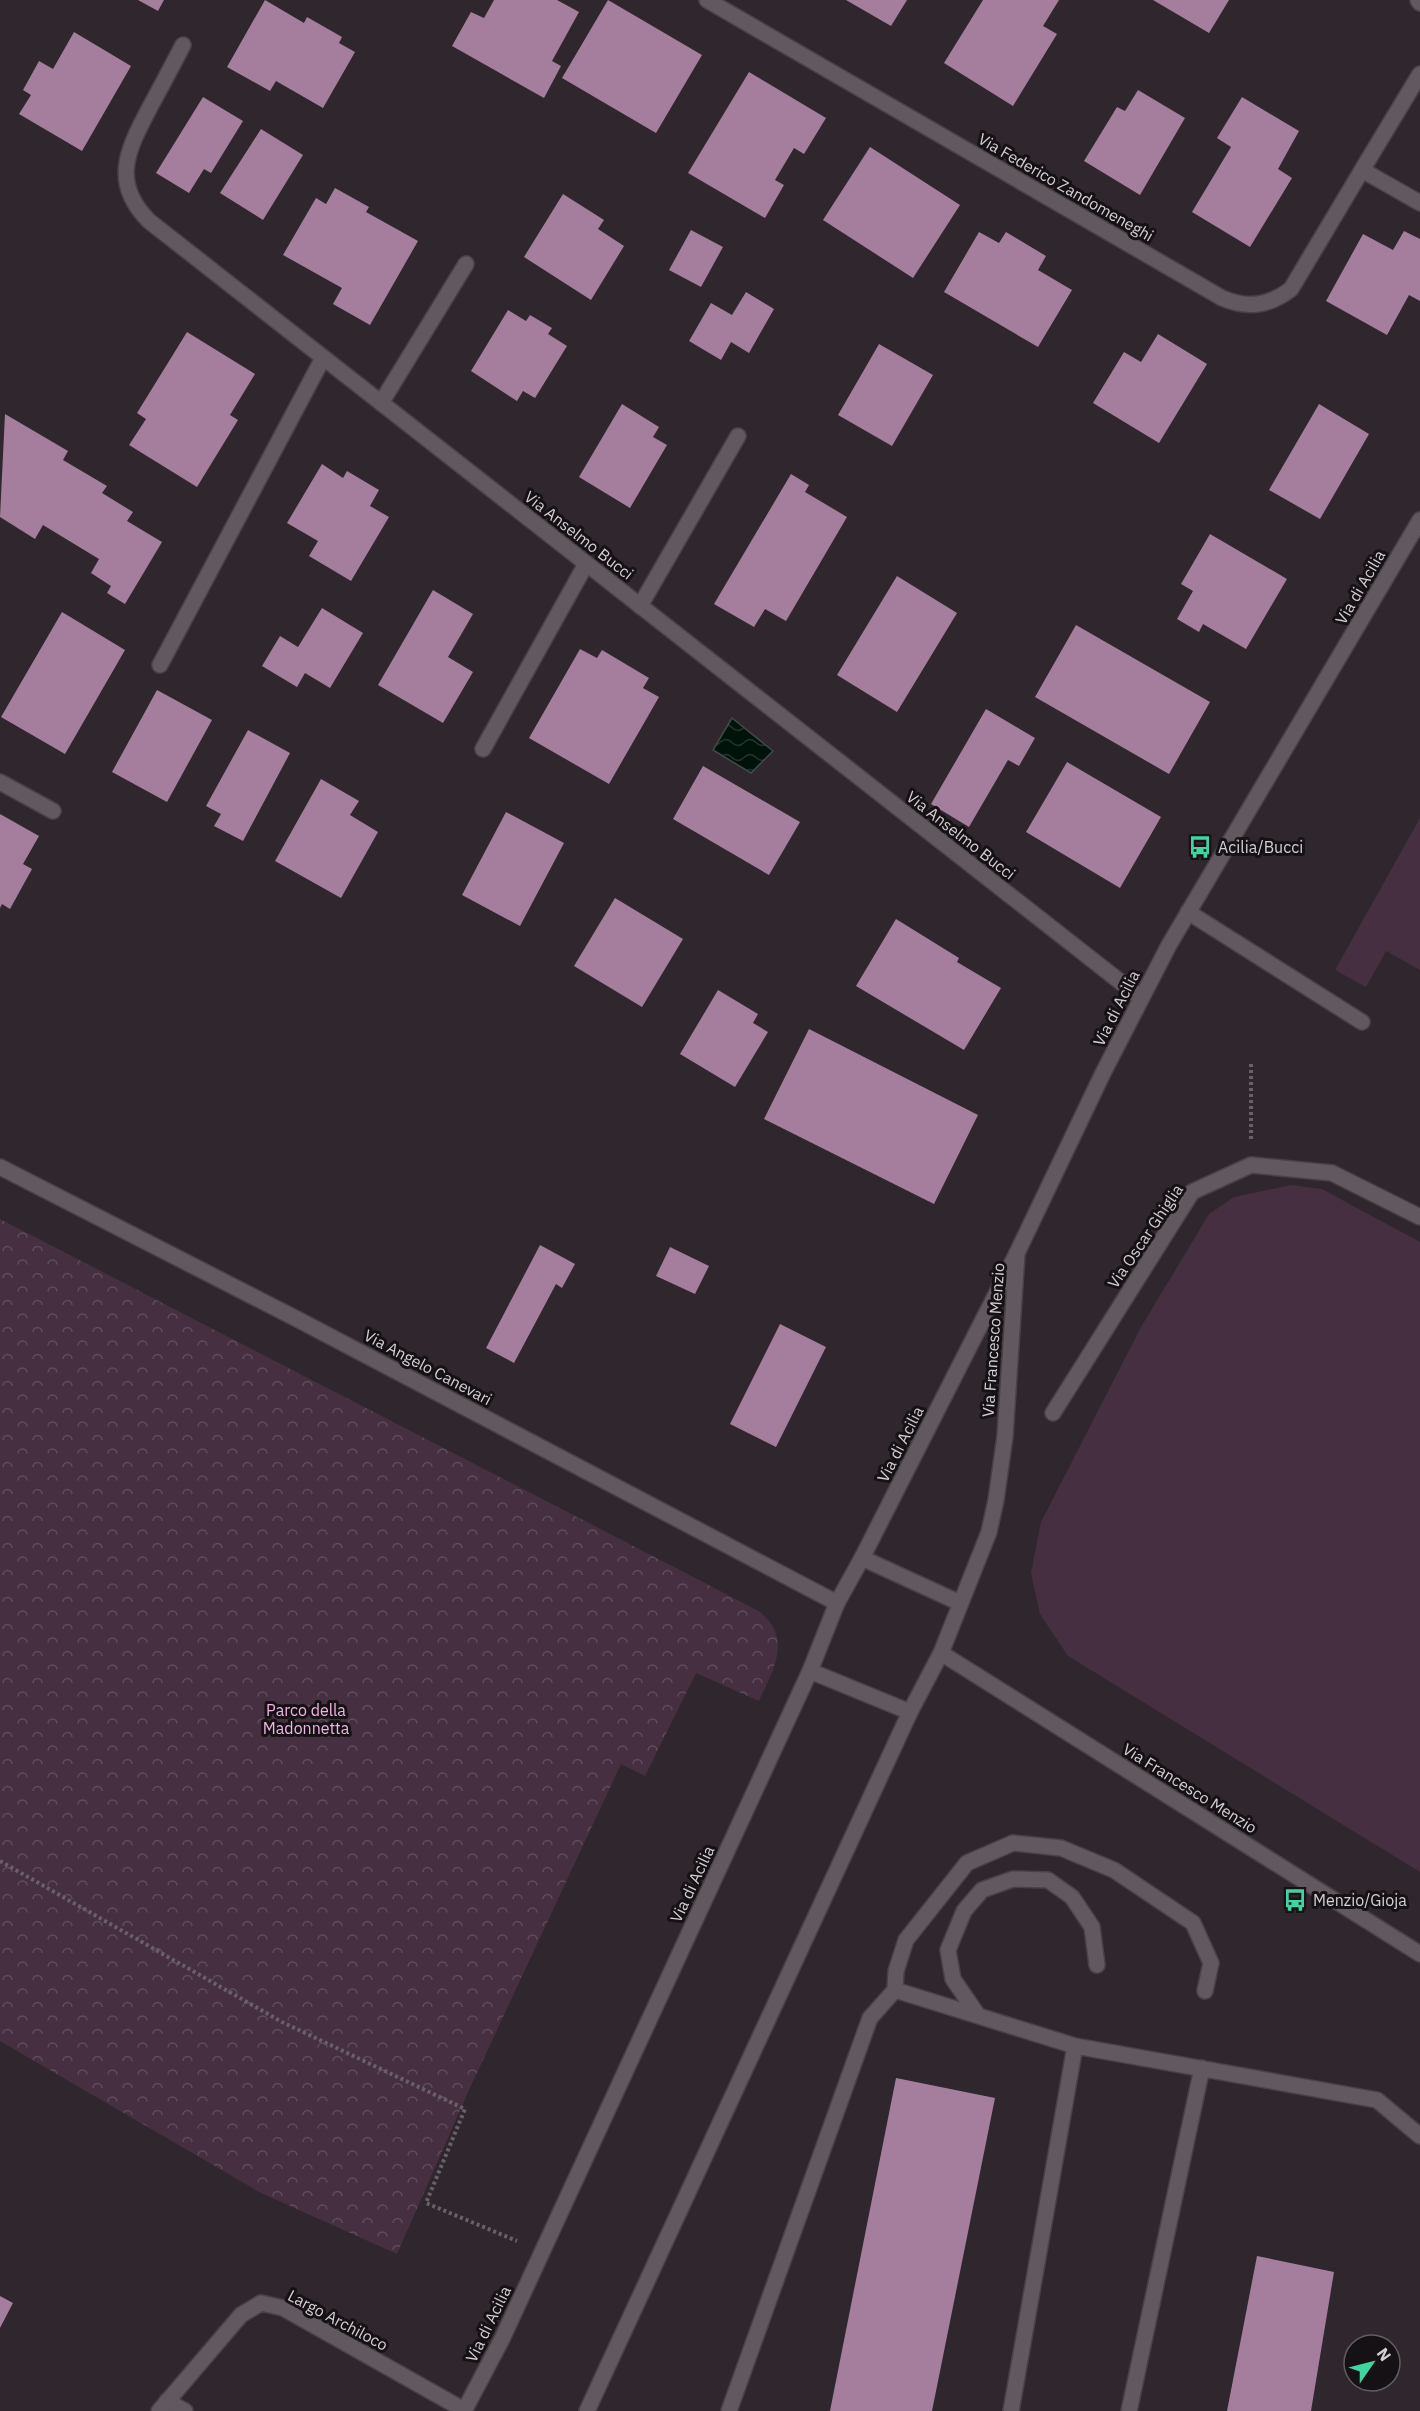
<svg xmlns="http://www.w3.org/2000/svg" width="1420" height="2411" viewBox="0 0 1420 2411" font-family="'IBM Plex Sans',sans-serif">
	<defs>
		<pattern id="forest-crowns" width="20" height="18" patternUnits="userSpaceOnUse" patternTransform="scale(1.5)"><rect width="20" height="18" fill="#452f41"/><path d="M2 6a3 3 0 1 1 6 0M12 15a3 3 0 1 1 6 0" fill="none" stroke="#5f4c5c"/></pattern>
		<pattern id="water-waves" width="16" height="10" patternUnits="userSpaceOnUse" patternTransform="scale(1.5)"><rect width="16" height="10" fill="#00130a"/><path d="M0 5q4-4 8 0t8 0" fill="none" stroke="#24342d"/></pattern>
	</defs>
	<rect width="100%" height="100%" fill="#30262e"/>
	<path fill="#452f41" d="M1420,818V970L1386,951L1366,987L1335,970Z
		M1291,1185L1322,1189L1420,1242V1872L1068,1656L1040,1614L1031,1573L1041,1522L1141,1327L1209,1214L1234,1197Z"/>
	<path fill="url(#forest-crowns)" d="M0,1219L705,1583L760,1612C793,1639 773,1670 759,1701L696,1673L645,1776L621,1764L469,2090L397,2254L261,2193L0,2041Z"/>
	<path fill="url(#water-waves)" stroke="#404b47" stroke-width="1.5" d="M732,718L773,751L751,773L713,750Z"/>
	<path fill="#a57e9d" d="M138,0H164L158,11Z
		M265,0L304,23L307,17L342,37L339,43L355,52L323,108L276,81L270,91L227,67Z
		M494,0H557L579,12L552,61L561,66L544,98L452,46L471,12L484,18Z
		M608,0L702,55L656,133L562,78Z
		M846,0H907L891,26Z
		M983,0H1059L1043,26L1057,34L1013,106L944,63Z
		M1153,0H1229L1209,33Z
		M74,32L131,66L82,151L19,114L31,95L23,90L39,61L53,69Z
		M749,72L826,118L804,154L794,148L775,180L784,185L765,218L688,173Z
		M1138,90L1185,118L1140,195L1084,161L1117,107L1125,111Z
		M203,97L243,121L211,173L204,169L189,193L156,173Z
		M1242,97L1299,131L1278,169L1292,178L1250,247L1192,212L1231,147L1217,138Z
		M261,129L303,155L263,220L220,193Z
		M870,147L960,205L913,278L823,220Z
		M335,188L369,207L366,212L418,241L370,325L333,304L342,288L283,255L316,198L326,204Z
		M563,194L604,220L598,229L624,246L591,300L524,257Z
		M691,230L723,247L701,287L669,270Z
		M1404,231L1420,239V301L1409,295L1387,335L1326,301L1363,234L1393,250Z
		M979,232L999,243L1006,232L1046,256L1038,270L1072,290L1038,347L944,292Z
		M746,292L774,309L749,353L731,342L721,360L689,341L711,303L732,315Z
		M508,310L526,321L530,315L552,328L548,334L567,346L535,398L523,391L517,401L471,371Z
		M187,332L255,374L230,415L238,420L197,487L129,445L146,419L137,413Z
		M1158,334L1207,364L1159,443L1093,403L1124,352L1141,362Z
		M879,344L933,375L892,446L838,415Z
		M622,404L659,427L653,437L667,445L630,508L579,477Z
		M1319,404L1369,434L1320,519L1269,490Z
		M5,414L68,451L63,460L107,486L102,493L133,512L127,521L162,542L125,604L107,593L111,586L91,573L99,559L43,525L35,539L0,517Z
		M322,464L343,478L347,471L379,490L370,506L389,517L351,581L309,556L318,541L287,523Z
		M791,474L809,485L805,492L847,517L786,621L765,609L754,627L714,604Z
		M1210,534L1287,579L1246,649L1203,624L1199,632L1177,619L1193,591L1181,584Z
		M897,576L957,613L897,712L837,675Z
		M433,590L473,614L448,657L473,672L443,723L378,685Z
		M322,608L363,633L330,688L305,673L297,687L262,666L280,636L298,647Z
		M62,612L125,650L65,754L1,717Z
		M1076,625L1210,702L1169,774L1035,697Z
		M580,649L597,658L602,650L649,678L643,688L659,697L609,784L529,738Z
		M157,690L212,720L167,802L112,772Z
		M986,709L1035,738L1019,766L1008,760L969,827L931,804Z
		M248,730L290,753L243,841L214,826L221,814L206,806Z
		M1067,762L1161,817L1120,888L1026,832Z
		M703,766L800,822L769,875L673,819Z
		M321,779L359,801L350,815L378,832L341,898L275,861Z
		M506,812L564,843L520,926L462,895Z
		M0,814L39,836L23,864L32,869L10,909L2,904L0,908Z
		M615,898L683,939L642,1007L574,966Z
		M896,919L959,958L957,962L1001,988L964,1050L856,986Z
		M718,990L758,1014L753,1023L768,1032L735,1087L680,1054Z
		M809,1029L978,1115L934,1204L764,1119Z
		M540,1245L575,1264L562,1288L556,1284L514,1363L486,1348Z
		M670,1247L709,1266L695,1294L656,1276Z
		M780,1324L826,1347L776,1447L730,1424Z
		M896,2078L995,2098L932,2411H830Z
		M1257,2256L1334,2272L1311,2411H1227Z
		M0,2296L13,2303L0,2328Z"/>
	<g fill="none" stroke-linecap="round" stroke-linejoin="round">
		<g stroke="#494147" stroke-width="18">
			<path id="service" d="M381,403L466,264
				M640,606L738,436
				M160,665L323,358
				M483,749L586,564
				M1205,1991L1211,1963L1193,1923L1114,1870L1061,1848L1013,1843L967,1863L906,1940L896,1971L895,1990L1075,2046L1377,2100L1420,2136
				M977,2014L953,1979L948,1950L964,1911L982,1890L1013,1879L1048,1880L1072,1897L1092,1927L1097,1965
				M167,2401L185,2411
				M729,2411L870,2018L895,1990
				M1011,2411L1075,2046
				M1129,2411L1202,2068"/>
		</g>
		<g stroke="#494147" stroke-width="18">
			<path id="minor" d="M707,0L1222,298C1248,309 1269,306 1291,289L1362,170
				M1418,0L1420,3
				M183,45C172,66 161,87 150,107C128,149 110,182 149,221L1141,998
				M1420,74L1362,170L1420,203
				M0,782L53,811
				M1188,912L1362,1022
				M0,1167L297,1319L837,1603
				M1053,1413L1192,1192L1251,1165L1332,1173L1420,1217
				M862,1558L960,1603
				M941,1653L1420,1954
				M810,1671L910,1712
				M159,2411L241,2315L261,2303L283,2308L464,2410
				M587,2411L910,1712L941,1653L989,1532L996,1500L1005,1436L1017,1253"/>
		</g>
		<g stroke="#494147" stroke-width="18">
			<path id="tertiary" d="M464,2411L502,2339L810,1671L837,1603L862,1558L1017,1253L1103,1073L1169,945L1420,520"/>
		</g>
		<path stroke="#6a6168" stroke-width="4" stroke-dasharray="3 3" stroke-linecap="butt" d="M1251,1064V1139
			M0,1861L282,2022L465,2109L426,2203L517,2241"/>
		<use href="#service" stroke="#625860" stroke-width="15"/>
		<use href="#minor" stroke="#625860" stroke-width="15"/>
		<use href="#tertiary" stroke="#625860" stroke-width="15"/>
	</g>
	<defs>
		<g id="bus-bare" transform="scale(1.8)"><path d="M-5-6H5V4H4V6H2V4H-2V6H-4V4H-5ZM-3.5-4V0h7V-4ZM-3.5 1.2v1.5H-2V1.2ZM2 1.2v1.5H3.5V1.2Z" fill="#42d4a0" stroke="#151114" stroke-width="2.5" paint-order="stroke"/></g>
	</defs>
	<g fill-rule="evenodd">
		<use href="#bus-bare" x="1200" y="847"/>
		<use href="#bus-bare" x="1295" y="1900"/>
	</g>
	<g text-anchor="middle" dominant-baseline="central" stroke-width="6" stroke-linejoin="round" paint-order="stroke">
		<g font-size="16" fill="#d5cfd4" stroke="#151114">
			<text transform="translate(1066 187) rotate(30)">Via Federico Zandomeneghi</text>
			<text transform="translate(579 535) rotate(38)">Via Anselmo Bucci</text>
			<text transform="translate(1360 587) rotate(-60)">Via di Acilia</text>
			<text transform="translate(961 835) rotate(38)">Via Anselmo Bucci</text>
			<text transform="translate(1116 1008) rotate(-63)">Via di Acilia</text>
			<text transform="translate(1145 1236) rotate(-56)">Via Oscar Ghiglia</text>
			<text transform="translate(993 1340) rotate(-86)">Via Francesco Menzio</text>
			<text transform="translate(428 1367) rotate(28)">Via Angelo Canevari</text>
			<text transform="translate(900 1444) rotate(-63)">Via di Acilia</text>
			<text transform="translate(1190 1788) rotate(32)">Via Francesco Menzio</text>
			<text transform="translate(692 1884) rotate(-65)">Via di Acilia</text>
			<text transform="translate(338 2320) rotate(28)">Largo Archiloco</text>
			<text transform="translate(488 2324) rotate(-64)">Via di Acilia</text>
		</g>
		<g font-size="16" fill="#d5cfd4" stroke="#151114" text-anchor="start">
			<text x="1218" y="847">Acilia/Bucci</text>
			<text x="1313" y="1900">Menzio/Gioja</text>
		</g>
		<g font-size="16" fill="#f1b4e4" stroke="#151114">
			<text x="306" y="1710">Parco della<tspan x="306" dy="18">Madonnetta</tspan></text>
		</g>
	</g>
	<g transform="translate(1372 2363) rotate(55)"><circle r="28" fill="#151114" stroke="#625d61" stroke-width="1.5"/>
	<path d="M0-4.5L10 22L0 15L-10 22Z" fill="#42d4a0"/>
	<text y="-9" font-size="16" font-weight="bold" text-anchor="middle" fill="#d5cfd4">N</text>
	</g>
</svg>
